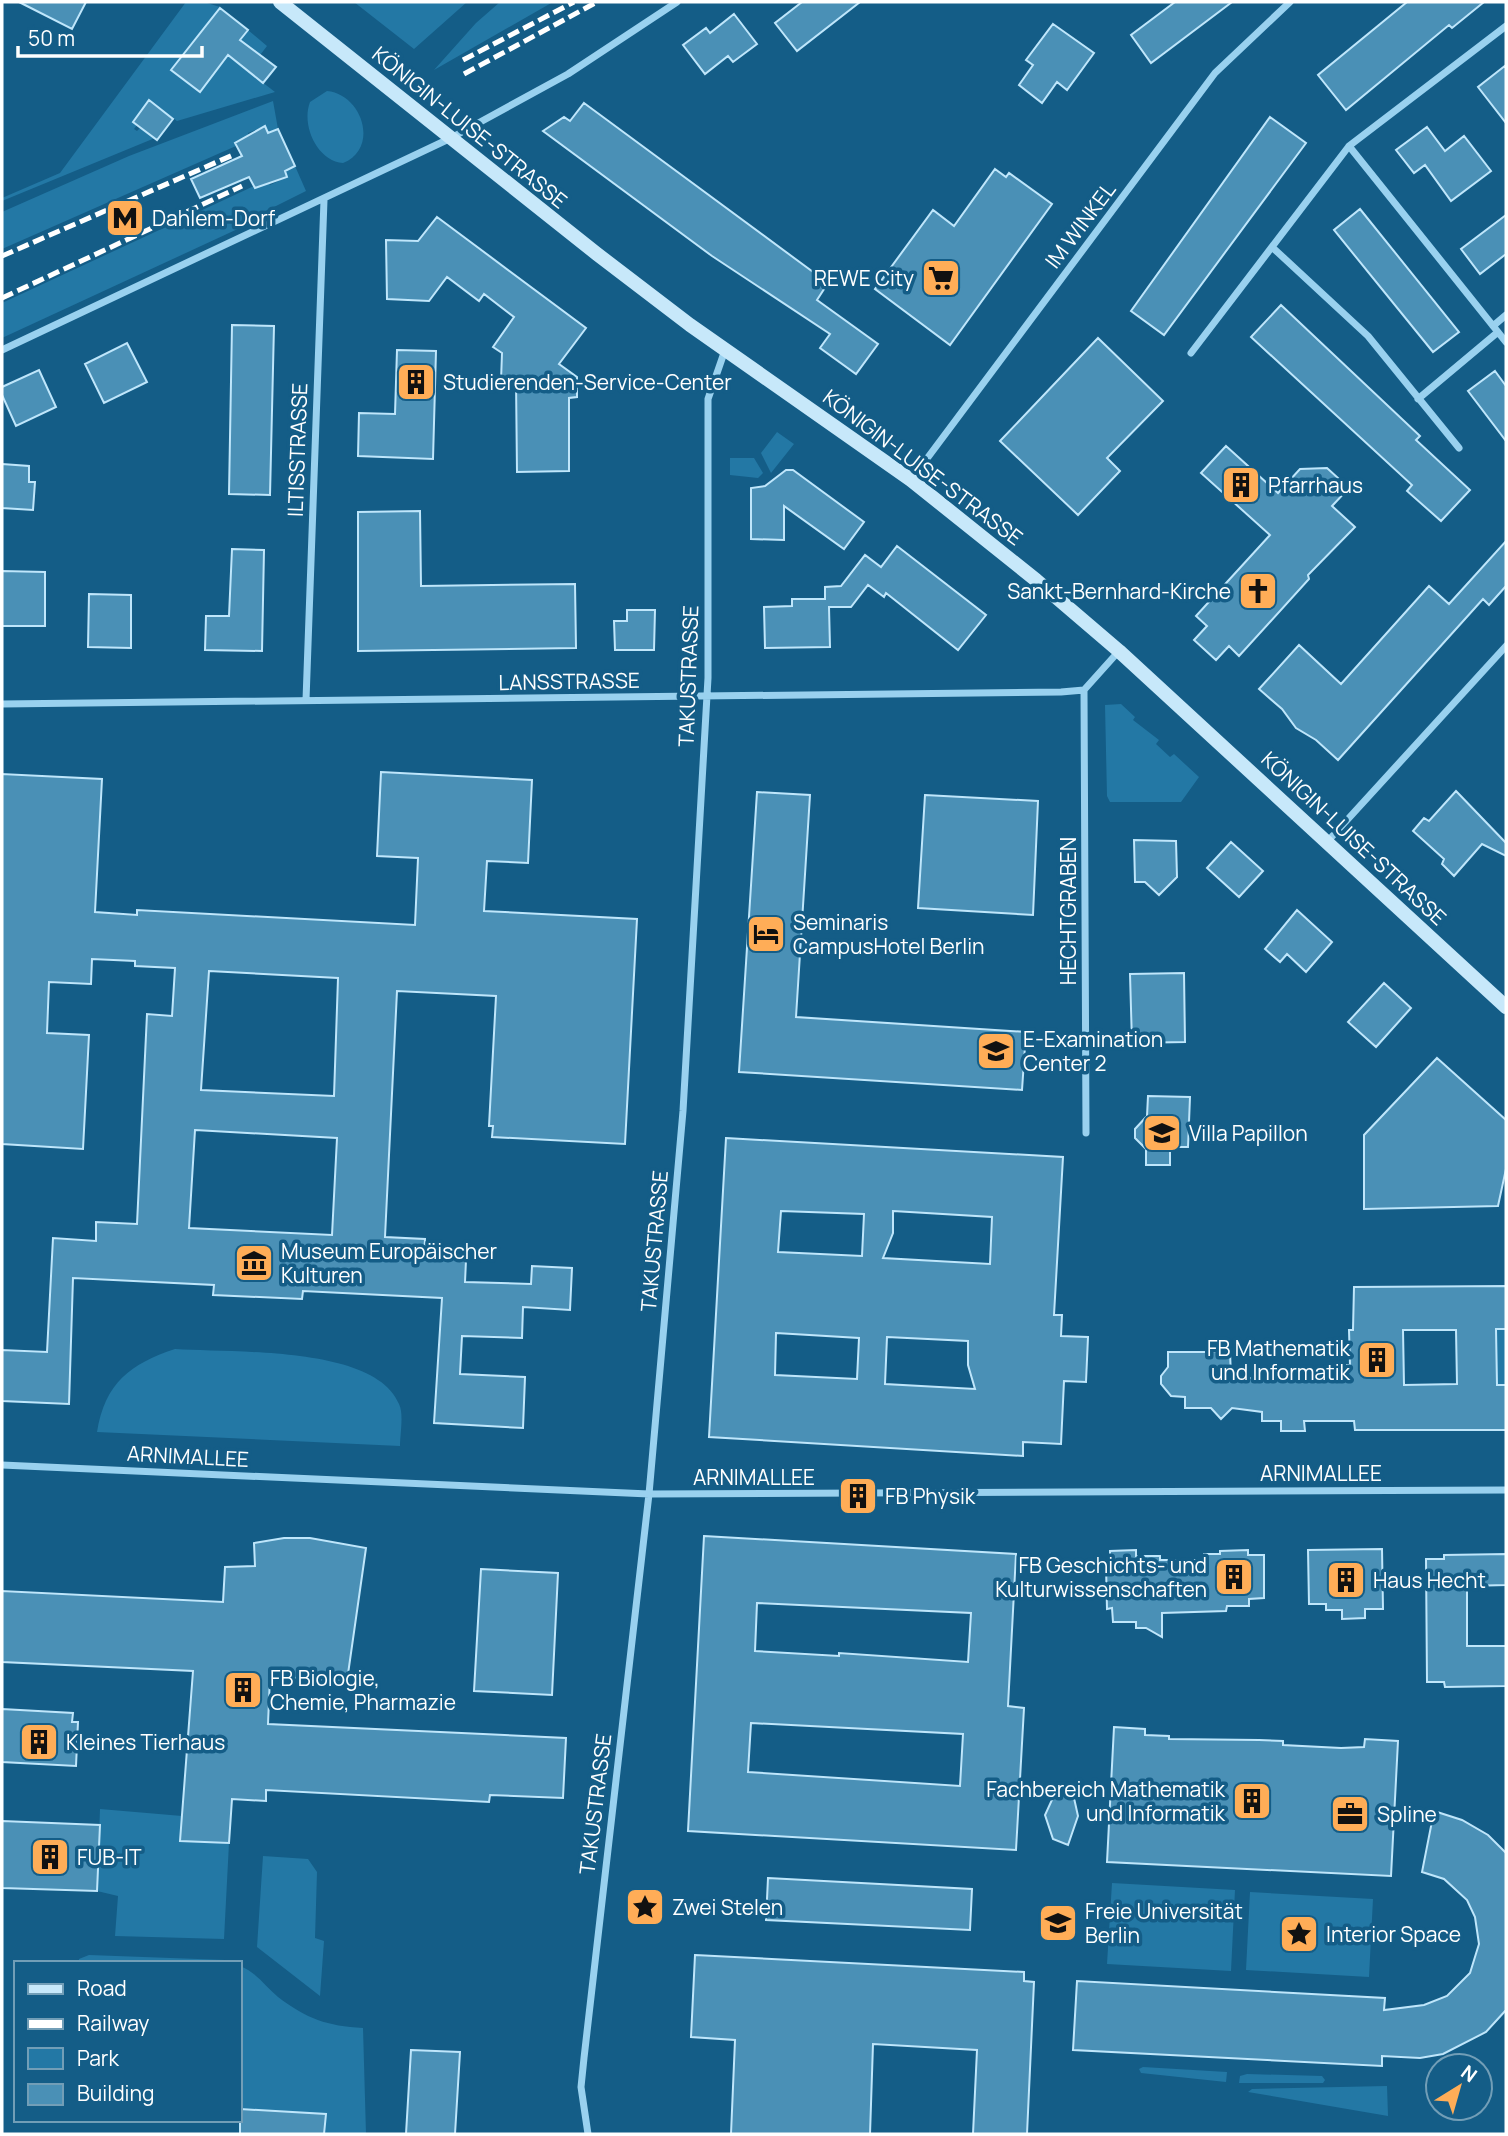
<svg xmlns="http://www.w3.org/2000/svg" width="1508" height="2136" viewBox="0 0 1508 2136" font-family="Manrope,sans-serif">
	<rect width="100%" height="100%" fill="#145d87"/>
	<path fill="#2378a5" d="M186,2H204L220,7L171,70L200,91L248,30L267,46L248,71L275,92L177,121L149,101L133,121L137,125L134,129L137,131L141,127L155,138L2,201V198L60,173Z
		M354,2H467L414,49Z
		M500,2H553L434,70L476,23Z
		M327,91C362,94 380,148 343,163C317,161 301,125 310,102Z
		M273,101L278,129L268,133L265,126L248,133L249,137L235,143L236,146L2,249V212L129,156Z
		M295,166L306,191L266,211L268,215L2,338V303L254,186L269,182L270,185L287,177L285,171Z
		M777,432L794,444L771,473L761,453Z
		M730,458H754L763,473L758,478L730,475Z
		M1121,704L1135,717L1133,720L1159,740L1156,744L1170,757L1174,754L1199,777L1181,802H1110L1107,796L1105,705Z
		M1496,1329H1506V1385H1497Z
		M175,1349C230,1353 375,1345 399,1404C404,1414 400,1434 400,1446L97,1432C105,1383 130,1364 175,1349Z
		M100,1809L182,1816L180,1841L229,1843L224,1939L115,1936L118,1896L97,1891Z
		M263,1856L308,1859L317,1872L315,1938L324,1941L320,1996L257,1947Z
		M1112,1883L1235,1890L1231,1971L1107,1964Z
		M1250,1892L1373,1899L1369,1977L1246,1970Z
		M89,1955L225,1960L231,1963H79V1959Z
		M240,1966C256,1972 265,1986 278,1997C307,2019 327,2026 363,2028L366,2134H324L325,2114L240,2109Z
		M1143,2067L1227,2072L1226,2082L1141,2073L1139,2069Z
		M1247,2074L1322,2076L1325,2080L1323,2083H1239L1240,2076Z
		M1387,2086L1388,2116L1248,2092L1252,2089Z"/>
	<path fill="#4a90b6" stroke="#bfe6fb" stroke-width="2" fill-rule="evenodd" d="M19,2H86L72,29Z
		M802,2H860L797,51L775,23Z
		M1175,2H1232L1151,63L1131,35Z
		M1407,2H1484L1452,28L1449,25L1346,110L1318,75Z
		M220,8L248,30L240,40L276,67L263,83L228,55L200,92L171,70Z
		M734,14L757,44L733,62L728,56L705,74L683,45L706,28L710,33Z
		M1053,24L1094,53L1067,90L1057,82L1042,103L1019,85L1033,65L1026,60Z
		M1506,65V123L1478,87Z
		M149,100L173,119L157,140L133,122Z
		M584,103L828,283L817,300L878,344L856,374L820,348L830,334L712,256L543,131L564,117L570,121Z
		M1270,117L1306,143L1164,335L1131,311Z
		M265,126L268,133L278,129L295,166L285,171L287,177L255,188L249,177L200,198L191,179L242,156L235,143Z
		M1427,127L1445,151L1464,136L1491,171L1451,201L1425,165L1414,173L1396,150Z
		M995,169L1006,177L1009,173L1052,204L950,345L875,289L933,210L954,226Z
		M1360,209L1459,332L1433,352L1334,230Z
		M1506,215V254L1480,274L1461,249Z
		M437,217L586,328L559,364L577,377V397L569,398V471L517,472L516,380L501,381L502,353L493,347L514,317L484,294L479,301L447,277L429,301L387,299L386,240L418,241Z
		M1281,305L1420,436L1416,440L1470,490L1441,521L1407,491L1412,485L1251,337Z
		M232,325L274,326L270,495L229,494Z
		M1098,338L1163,401L1107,458L1120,471L1078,515L1000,441Z
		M127,343L147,382L104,403L85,364Z
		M397,350L436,351L433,459L358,456L359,413L395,414Z
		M39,370L56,407L16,426L2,395V387Z
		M1495,371L1506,386V441L1468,391Z
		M1226,446L1278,493L1300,469L1327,468L1349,488L1332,506L1355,527L1308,575L1309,579L1239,656L1229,646L1216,660L1194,640L1207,626L1196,616L1270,535L1201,473Z
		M2,464L29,466V482H35L33,510L2,508Z
		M786,470H793L864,522L844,549L784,506V540L751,539V488L765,486Z
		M420,511L421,586L575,584L576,648L358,651V512Z
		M1506,541V586L1489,605L1483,599L1338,760L1316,740L1296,728L1282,709L1259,689L1299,645L1341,684L1429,586L1449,604Z
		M897,546L986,615L958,650L886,593L884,597L868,585L851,607H829L830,647L765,648L764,607L792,606V599H825V587L841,586L865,555L881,567Z
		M232,549L264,550L262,651L205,650L206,616H229Z
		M2,571L45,572V626H2Z
		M89,594L131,595V648L88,647Z
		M627,610H655L654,650H615L614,621H627Z
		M381,772L532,780L528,863L487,861L484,911L637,919L625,1144L492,1137L493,1126H489L496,996L397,991L385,1237L425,1239L424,1257L466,1260L465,1282L531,1284L532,1266L572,1268L570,1310L523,1307L522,1338L462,1336L460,1374L525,1377L523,1428L434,1423L442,1298L303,1291L302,1299L213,1295L214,1285L73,1278L69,1404L2,1401V1350L47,1352L53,1238L96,1241V1222L137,1224L147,1014L172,1016L175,968L135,966V961L92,959L91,984L49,982L47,1033L89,1035L83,1149L2,1144V774L102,779L95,912L137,915V910L415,925L418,858L377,856ZM209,971L338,978L334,1096L201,1090ZM195,1130L337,1138L332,1235L189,1228Z
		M1456,791L1506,843V856L1482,844L1454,876L1442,864L1444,859L1413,831L1424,818L1429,821Z
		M757,792L810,795L796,1017L1026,1032L1022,1090L739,1072Z
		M925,795L1038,801L1033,915L918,908Z
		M1134,840L1176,841L1177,877L1159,895L1145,882H1135Z
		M1231,842L1263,871L1239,897L1207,868Z
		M1297,910L1332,942L1306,972L1287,954L1280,962L1265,949Z
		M1184,973L1185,1042L1132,1043L1130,974Z
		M1384,983L1411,1008L1376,1047L1348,1022Z
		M1437,1058L1506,1120V1169L1498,1206L1364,1209V1135Z
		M1148,1096L1190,1097L1188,1147H1170V1165H1146V1149L1135,1138V1129L1147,1116Z
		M726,1138L1063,1157L1054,1315H1062L1061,1336L1088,1337L1086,1382L1064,1381L1061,1444L1023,1442V1456L709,1437ZM781,1211L864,1214L862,1256L778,1252ZM893,1211L992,1217L990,1264L883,1258L893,1233ZM776,1333L859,1338L857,1379L775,1375ZM887,1337L968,1341V1365L975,1389L885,1384Z
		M1506,1286V1329H1496L1497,1385H1506V1430H1355L1354,1421H1304L1305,1431H1281V1421H1262V1412L1232,1408L1221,1419L1211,1408H1185V1397L1171,1396L1161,1384V1376L1168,1367V1352H1230L1231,1376H1237V1378H1346V1365H1350L1349,1330H1353L1354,1287ZM1403,1330H1456L1457,1384L1404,1385Z
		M704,1536L1016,1554L1008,1706L1024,1708L1016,1850L688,1831ZM757,1603L971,1613L968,1662L839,1653V1656L755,1651ZM751,1723L963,1734L960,1786L748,1772Z
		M284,1538H310L366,1548L347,1681L270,1677L268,1724L566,1738L563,1798L490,1795L489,1802L266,1790V1801L232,1799L229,1843L180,1841L193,1671L2,1662V1591L223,1602L225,1567L255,1566L254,1543Z
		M1382,1549L1383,1609H1365V1618L1342,1619V1610H1326V1604H1309L1308,1550Z
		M1136,1550V1556H1160V1560H1204V1554H1220V1551L1248,1550V1555H1264V1598L1249,1599V1606H1227L1226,1611L1162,1613V1637L1146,1628H1136V1622H1113L1112,1608L1107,1609L1106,1566H1110V1551Z
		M1506,1554V1585L1467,1586V1646H1506V1686L1445,1687L1444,1682H1427L1426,1559H1444V1555Z
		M481,1569L558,1573L552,1695L474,1691Z
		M2,1709L73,1713L72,1722H78L76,1766L2,1762Z
		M1114,1727L1145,1729V1735L1169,1736V1739L1259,1740L1283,1741V1745L1341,1748L1364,1747L1365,1739L1398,1741L1391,1876L1107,1862Z
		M1064,1787L1072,1789L1078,1816L1068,1845L1053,1839L1045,1815L1056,1791Z
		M1434,1811L1462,1820L1488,1835L1506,1853V2010L1486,2032L1443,2054L1420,2058L1382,2056V2066L1073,2050L1077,1981L1385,1998L1384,2010L1424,2005L1447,1996L1470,1973L1479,1944L1475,1917L1467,1900L1444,1879L1422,1872Z
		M2,1821L100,1825L97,1891L2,1888Z
		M768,1878L972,1889L970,1930L766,1920Z
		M695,1955L1024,1972V1981L1034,1982L1027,2134H973L977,2050L873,2044L870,2134H731L735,2040L691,2037Z
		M411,2050L460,2052L455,2134H406Z
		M240,2109L326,2114L324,2134H240Z"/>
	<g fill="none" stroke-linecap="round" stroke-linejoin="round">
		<path stroke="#99d1ef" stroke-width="7" d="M1349,146L1506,342
			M1272,247L1368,336L1459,448
			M1493,326L1506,315
			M2,350L451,138L568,74L677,2
			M1191,353L1349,146L1506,26
			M1418,399L1498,332
			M911,480L1215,73L1290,2
			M1084,690L1086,1133
			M306,700L324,200
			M2,704L1061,692L1084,690L1119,651
			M1327,842L1506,646
			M2,1465L649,1494L1506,1490
			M588,2134L581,2087L584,2058L649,1494L683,1111L708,678V399L725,350"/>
		<path stroke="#c7e8fa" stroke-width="14" d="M280,2L597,254L690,325L911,480L1036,580L1119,651L1506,1007"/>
		<path stroke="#fff" stroke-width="5" stroke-dasharray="12 5" stroke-linecap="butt" d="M463,60L574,2
			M464,74L597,2
			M2,256L233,155
			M2,298L242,186"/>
	</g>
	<defs>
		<g id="metro-square" transform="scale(2.0125)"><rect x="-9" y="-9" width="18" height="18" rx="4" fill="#ffad57" stroke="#145d87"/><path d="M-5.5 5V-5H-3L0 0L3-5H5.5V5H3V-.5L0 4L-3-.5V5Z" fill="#111"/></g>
		<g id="supermarket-square" transform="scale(2.0125)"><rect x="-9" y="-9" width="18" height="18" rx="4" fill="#ffad57" stroke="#145d87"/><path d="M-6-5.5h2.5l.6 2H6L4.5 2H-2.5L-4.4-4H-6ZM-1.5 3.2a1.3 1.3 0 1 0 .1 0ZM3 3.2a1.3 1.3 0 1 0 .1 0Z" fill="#111"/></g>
		<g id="building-square" transform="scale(2.0125)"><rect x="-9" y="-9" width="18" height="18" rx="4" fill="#ffad57" stroke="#145d87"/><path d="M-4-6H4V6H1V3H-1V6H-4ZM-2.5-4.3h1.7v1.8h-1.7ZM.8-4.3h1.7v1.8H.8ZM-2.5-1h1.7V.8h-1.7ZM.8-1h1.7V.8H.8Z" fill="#111"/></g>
		<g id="church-square" transform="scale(2.0125)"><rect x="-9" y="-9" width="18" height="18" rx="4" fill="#ffad57" stroke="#145d87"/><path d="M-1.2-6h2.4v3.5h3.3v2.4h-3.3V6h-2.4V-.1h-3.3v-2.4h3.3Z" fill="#111"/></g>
		<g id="hotel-square" transform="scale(2.0125)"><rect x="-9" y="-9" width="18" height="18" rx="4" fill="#ffad57" stroke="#145d87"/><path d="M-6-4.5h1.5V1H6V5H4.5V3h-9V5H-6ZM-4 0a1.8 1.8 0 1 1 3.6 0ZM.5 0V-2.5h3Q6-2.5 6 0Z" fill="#111"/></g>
		<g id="university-square" transform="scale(2.0125)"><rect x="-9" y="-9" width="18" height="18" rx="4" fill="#ffad57" stroke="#145d87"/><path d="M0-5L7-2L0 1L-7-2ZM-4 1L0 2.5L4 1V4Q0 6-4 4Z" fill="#111"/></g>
		<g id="school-square" transform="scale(2.0125)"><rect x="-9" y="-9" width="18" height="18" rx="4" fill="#ffad57" stroke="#145d87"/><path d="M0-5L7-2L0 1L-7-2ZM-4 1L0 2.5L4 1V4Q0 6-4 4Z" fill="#111"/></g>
		<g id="museum-square" transform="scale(2.0125)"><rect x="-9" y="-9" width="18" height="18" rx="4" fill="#ffad57" stroke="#145d87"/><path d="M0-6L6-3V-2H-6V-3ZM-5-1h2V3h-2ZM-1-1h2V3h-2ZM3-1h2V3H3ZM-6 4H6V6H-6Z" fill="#111"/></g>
		<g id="office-square" transform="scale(2.0125)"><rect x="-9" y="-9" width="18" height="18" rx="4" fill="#ffad57" stroke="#145d87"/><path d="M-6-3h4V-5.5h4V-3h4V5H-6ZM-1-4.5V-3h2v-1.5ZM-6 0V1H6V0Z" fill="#111"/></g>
		<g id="sight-square" transform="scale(2.0125)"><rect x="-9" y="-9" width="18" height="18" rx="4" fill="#ffad57" stroke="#145d87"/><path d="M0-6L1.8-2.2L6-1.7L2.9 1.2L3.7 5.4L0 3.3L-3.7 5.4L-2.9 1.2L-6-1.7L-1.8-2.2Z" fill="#111"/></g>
	</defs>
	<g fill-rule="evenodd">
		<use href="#metro-square" x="125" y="218"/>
		<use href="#supermarket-square" x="941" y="278"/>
		<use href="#building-square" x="416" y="382"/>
		<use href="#building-square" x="1241" y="485"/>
		<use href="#church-square" x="1258" y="591"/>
		<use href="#hotel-square" x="766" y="934"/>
		<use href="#university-square" x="996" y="1051"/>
		<use href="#school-square" x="1162" y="1133"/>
		<use href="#museum-square" x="254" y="1263"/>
		<use href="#building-square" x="1377" y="1360"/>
		<use href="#building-square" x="858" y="1496"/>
		<use href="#building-square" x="1234" y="1577"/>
		<use href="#building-square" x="1346" y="1580"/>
		<use href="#building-square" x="243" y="1690"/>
		<use href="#building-square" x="39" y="1742"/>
		<use href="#building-square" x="1252" y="1801"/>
		<use href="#office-square" x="1350" y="1814"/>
		<use href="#building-square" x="50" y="1857"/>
		<use href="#sight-square" x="645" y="1907"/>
		<use href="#university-square" x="1058" y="1923"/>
		<use href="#sight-square" x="1299" y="1934"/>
	</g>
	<g text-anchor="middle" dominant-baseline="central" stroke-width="7" stroke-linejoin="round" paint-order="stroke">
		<g font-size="21" fill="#fff" stroke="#145d87">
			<text transform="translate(470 127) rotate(39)">KÖNIGIN-LUISE-STRASSE</text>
			<text transform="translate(1080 225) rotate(-53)">IM WINKEL</text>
			<text transform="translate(297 450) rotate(-88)">ILTISSTRASSE</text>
			<text transform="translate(923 467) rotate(37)">KÖNIGIN-LUISE-STRASSE</text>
			<text transform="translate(688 676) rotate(-88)">TAKUSTRASSE</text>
			<text transform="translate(569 681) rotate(-1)">LANSSTRASSE</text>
			<text transform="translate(1354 838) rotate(43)">KÖNIGIN-LUISE-STRASSE</text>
			<text transform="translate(1068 911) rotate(-90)">HECHTGRABEN</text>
			<text transform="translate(654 1241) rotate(-85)">TAKUSTRASSE</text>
			<text transform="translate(188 1456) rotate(3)">ARNIMALLEE</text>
			<text x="1321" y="1473">ARNIMALLEE</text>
			<text x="754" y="1477">ARNIMALLEE</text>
			<text transform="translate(595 1804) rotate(-83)">TAKUSTRASSE</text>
		</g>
		<g font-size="21" fill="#fff" stroke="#145d87" text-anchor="start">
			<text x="152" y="218">Dahlem-Dorf</text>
			<text x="914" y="278" text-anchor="end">REWE City</text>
			<text x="443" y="382">Studierenden-Service-Center</text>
			<text x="1268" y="485">Pfarrhaus</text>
			<text x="1231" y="591" text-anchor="end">Sankt-Bernhard-Kirche</text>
			<text x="793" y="922">Seminaris<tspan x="793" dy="24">CampusHotel Berlin</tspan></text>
			<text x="1023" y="1039">E-Examination<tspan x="1023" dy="24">Center 2</tspan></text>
			<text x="1189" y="1133">Villa Papillon</text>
			<text x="281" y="1251">Museum Europäischer<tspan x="281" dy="24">Kulturen</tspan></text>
			<text x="1350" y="1348" text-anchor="end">FB Mathematik<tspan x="1350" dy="24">und Informatik</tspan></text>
			<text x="885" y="1496">FB Physik</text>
			<text x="1207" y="1565" text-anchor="end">FB Geschichts- und<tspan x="1207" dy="24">Kulturwissenschaften</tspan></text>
			<text x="1373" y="1580">Haus Hecht</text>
			<text x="270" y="1678">FB Biologie,<tspan x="270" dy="24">Chemie, Pharmazie</tspan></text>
			<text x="66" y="1742">Kleines Tierhaus</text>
			<text x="1225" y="1789" text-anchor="end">Fachbereich Mathematik<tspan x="1225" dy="24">und Informatik</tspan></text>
			<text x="1377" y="1814">Spline</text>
			<text x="77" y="1857">FUB-IT</text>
			<text x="672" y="1907">Zwei Stelen</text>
			<text x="1085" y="1911">Freie Universität<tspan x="1085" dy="24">Berlin</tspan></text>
			<text x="1326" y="1934">Interior Space</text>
		</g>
	</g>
	<rect width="1508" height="2136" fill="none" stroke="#ffffff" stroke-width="7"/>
	<rect x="14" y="1961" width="228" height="161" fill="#145d87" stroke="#729eb7" stroke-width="2"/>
	<rect x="28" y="1984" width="35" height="10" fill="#c7e8fa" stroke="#729eb7" stroke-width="2"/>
	<text x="77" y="1996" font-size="21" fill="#ffffff">Road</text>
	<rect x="28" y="2019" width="35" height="10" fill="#ffffff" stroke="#729eb7" stroke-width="2"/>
	<text x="77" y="2031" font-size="21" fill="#ffffff">Railway</text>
	<rect x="28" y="2048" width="35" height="21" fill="#2378a5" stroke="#729eb7" stroke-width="2"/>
	<text x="77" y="2066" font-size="21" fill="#ffffff">Park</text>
	<rect x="28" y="2084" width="35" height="21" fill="#4a90b6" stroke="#729eb7" stroke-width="2"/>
	<text x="77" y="2101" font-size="21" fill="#ffffff">Building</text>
	<g transform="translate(1459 2087) rotate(37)"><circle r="33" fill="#145d87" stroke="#729eb7" stroke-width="2"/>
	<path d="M0-5L12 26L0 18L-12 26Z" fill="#ffad57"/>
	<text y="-10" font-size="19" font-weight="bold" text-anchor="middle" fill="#ffffff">N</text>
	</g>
	<path d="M18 46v10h184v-10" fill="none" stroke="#ffffff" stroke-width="3.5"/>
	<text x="28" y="46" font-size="21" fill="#ffffff" stroke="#145d87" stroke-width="5" paint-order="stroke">50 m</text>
</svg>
